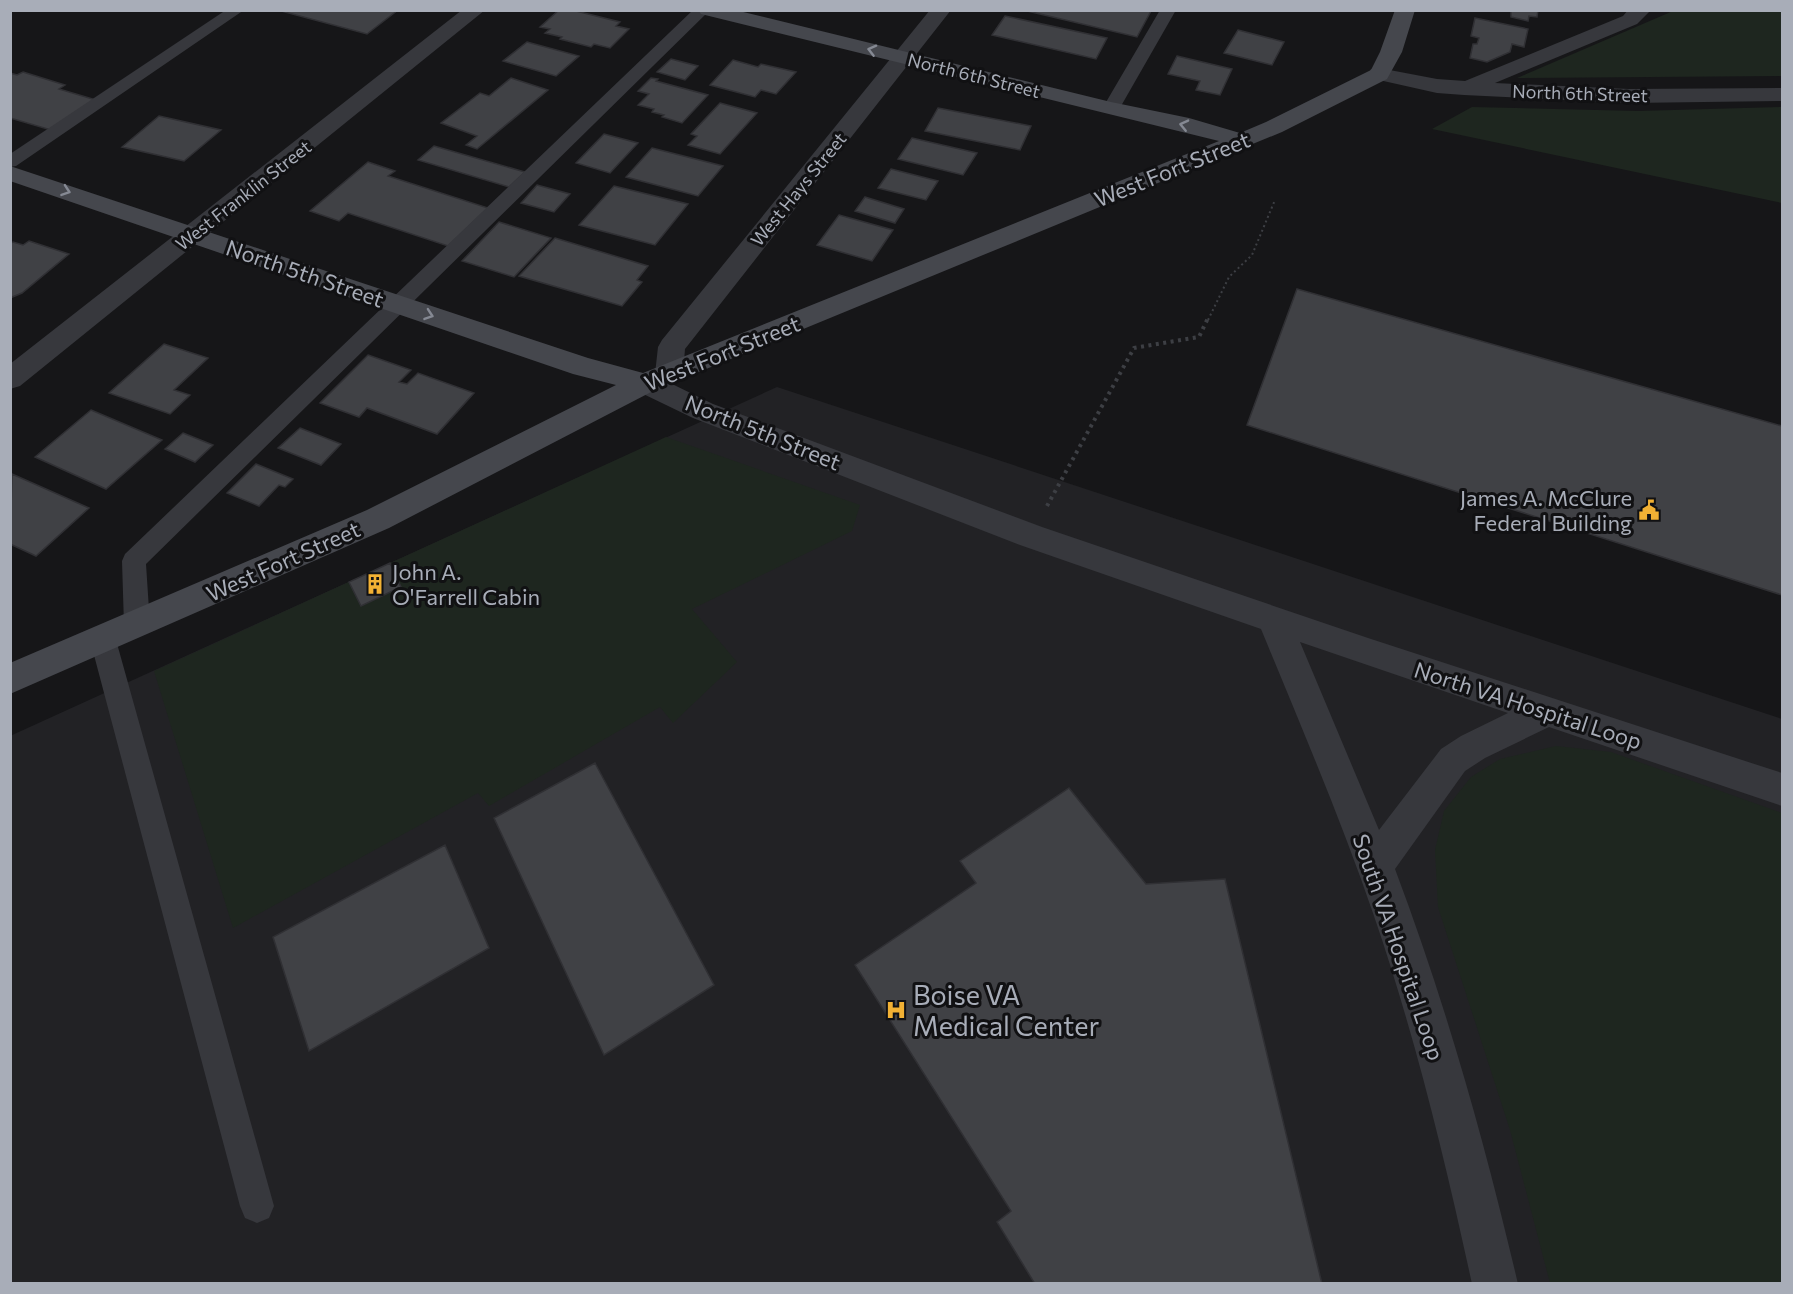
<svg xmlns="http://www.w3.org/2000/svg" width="1793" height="1294" viewBox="0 0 1793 1294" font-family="Commissioner,sans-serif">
	<rect width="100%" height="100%" fill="#161618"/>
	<path fill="#222225" d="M777,387L1782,719V1283H11L10,736Z"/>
	<path fill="#1e261f" d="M1673,11H1782V76L1517,78Z
		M1472,107L1638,111L1782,107V203L1432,129Z
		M666,437L860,505L852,531L692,609L737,662L673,723L660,707L489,806L478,793L233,928L154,671Z
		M1556,746L1611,752L1782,813V1283H1550L1510,1130L1438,907L1435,850L1444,811L1471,777L1500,759Z"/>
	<path fill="#404145" stroke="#303034" stroke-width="1.5" d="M398,10L367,34L281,11V10Z
		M559,10H572L620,22L616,26L629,29L610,48L594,44L591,47L560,39L562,37L545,33L550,29L540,27Z
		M1023,10H1148L1151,11L1137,37Z
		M1511,10H1538L1537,17L1529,16L1528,21L1511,17Z
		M1005,16L1107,38L1096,59L992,35Z
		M1475,18L1528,29L1524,47L1512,44L1510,52L1487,62L1470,58L1473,44H1477L1479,38L1471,36Z
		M1238,30L1284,42L1272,65L1224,53Z
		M527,42L579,56L556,76L503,61Z
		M1177,56L1232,69L1220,95L1196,90L1200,81L1168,74Z
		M671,59L698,66L685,80L657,72Z
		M733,60L758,67L761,64L796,72L776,94L761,90L755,97L710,85Z
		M23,72L65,85L59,89L96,100L51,130L10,118V73L17,75Z
		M511,78L548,90L477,149L466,145L477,136L441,123L480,93L489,96Z
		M651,78L658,79L656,81L708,95L682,123L662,117L664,115L652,112L654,109L638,105L649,94L638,91Z
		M720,103L757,113L720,154L688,145L697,136L691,134Z
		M938,108L1031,126L1020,150L925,131Z
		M159,116L221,130L184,161L122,147Z
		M604,134L638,143L610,173L576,163Z
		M912,138L977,153L963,175L898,159Z
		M434,146L525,172L509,187L418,160Z
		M652,148L723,166L698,196L626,177Z
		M368,162L395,171L388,176L488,208L448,246L348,213L339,221L310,211Z
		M891,169L938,181L926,200L878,188Z
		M537,185L570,194L554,212L521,203Z
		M614,186L688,204L655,245L579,225Z
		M865,197L904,209L895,223L855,211Z
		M839,215L893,230L872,261L817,245Z
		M499,222L551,238L514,277L462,261Z
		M555,238L648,266L637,280L642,282L622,306L519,276Z
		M29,241L69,254L22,293L10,298V244L13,242L23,245Z
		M1297,289L1782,426V595L1247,425Z
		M164,344L208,358L174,390L190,395L170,414L109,393Z
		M368,355L411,370L399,382L407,384L418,373L474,393L437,434L367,408L359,417L320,403Z
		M91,410L162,440L106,489L35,457Z
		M300,428L341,444L321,465L278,448Z
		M183,433L213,445L195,462L165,449Z
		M256,464L293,479L285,487L279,485L259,506L227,493Z
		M12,474L89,508L36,556L10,544Z
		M390,563L401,587L361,606L349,582Z
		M595,763L714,985L604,1055L494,818Z
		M1069,788L1146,884L1225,879L1322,1284H1035L997,1222L1011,1211L855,965L976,883L960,861Z
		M445,845L489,948L309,1051L273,937Z"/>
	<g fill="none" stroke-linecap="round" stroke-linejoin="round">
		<path stroke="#3d3f44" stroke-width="2" stroke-dasharray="2 3" stroke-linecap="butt" d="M1208,320L1229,277L1252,255L1275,200"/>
		<path stroke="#3d3f44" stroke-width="4" stroke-dasharray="3 4.5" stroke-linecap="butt" d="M1047,506L1134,348L1199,337L1208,318"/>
		<path fill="#37383d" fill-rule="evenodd" d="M226,10H244L16,166L10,167V154Z
			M693,10H710L146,564L150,625L146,633L137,636L128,633L124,625L122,561L125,554Z
			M1160,10H1176L1117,113H1105L1102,109Z
			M103,629L112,632L116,640L274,1206L269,1218L257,1223L245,1218L240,1206L90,640L94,632Z"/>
		<path fill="#37383d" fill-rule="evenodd" d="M462,10H485L20,386L10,389V364Z
			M930,10H951L685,349L683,374L679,381L670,383L713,404L1042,527L1368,638L1782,773V806L1549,727L1485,758L1465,771L1395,869C1446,1004 1485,1143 1518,1284H1472C1445,1159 1415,1036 1374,916C1341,819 1300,724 1261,629L1020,545L693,418L635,390L631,383L635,376L645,373L657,377L655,374L658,347L662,340ZM1300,642L1508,713L1461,736L1441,749L1379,830Z
			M1628,10H1651L1637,24L1495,83L1629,89L1782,88V101L1629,103L1464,95L1437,93L1379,80L1371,79L1368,74L1371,69L1379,68L1437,79L1465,81L1623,16Z"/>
		<path fill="#45474d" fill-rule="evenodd" d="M698,10H735L1111,102L1189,118L1240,133L1266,122L1371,70L1380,52L1395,10H1415L1402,52L1387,79L1282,132L655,390L389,528L10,694V663L367,510L616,385L573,374L10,181V166L588,358L643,373L1219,141L701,14Z"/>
	</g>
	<defs><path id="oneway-chevron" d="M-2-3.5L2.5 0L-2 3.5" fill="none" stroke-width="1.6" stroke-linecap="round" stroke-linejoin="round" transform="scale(1.5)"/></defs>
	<g stroke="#858993">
		<use href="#oneway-chevron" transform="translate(872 50) rotate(-166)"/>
		<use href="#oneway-chevron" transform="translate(1184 125) rotate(-167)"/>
		<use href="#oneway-chevron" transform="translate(66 191) rotate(19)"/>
		<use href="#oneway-chevron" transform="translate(429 315) rotate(19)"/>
	</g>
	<defs>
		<g id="civic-bare" transform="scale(1.62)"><path d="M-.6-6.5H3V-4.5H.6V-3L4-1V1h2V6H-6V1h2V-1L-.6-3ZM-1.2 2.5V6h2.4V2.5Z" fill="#f2b134" stroke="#111113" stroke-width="2.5" paint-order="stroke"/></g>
		<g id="building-bare" transform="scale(1.62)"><path d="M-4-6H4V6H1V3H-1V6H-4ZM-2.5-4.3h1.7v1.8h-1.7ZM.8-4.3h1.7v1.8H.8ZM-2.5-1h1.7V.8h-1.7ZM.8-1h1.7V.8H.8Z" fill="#f2b134" stroke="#111113" stroke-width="2.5" paint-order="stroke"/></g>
		<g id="hospital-bare" transform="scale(1.62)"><path d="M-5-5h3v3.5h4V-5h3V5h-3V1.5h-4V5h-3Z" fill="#f2b134" stroke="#111113" stroke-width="2.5" paint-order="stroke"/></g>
	</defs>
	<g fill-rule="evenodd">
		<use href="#civic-bare" x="1649" y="510"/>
		<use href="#building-bare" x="375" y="584"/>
		<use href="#hospital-bare" x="896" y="1010"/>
	</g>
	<g text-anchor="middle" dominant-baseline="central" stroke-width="6" stroke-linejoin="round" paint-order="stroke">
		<g font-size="18" fill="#a8adb8" stroke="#111113">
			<text transform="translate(974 75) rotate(14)">North 6th Street</text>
			<text transform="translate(1580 93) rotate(2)">North 6th Street</text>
			<text transform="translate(798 189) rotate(-51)">West Hays Street</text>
			<text transform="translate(243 195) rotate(-38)">West Franklin Street</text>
		</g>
		<g font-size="22" fill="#a8adb8" stroke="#111113">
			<text transform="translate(1172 169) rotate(-22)">West Fort Street</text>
			<text transform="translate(305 273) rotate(19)">North 5th Street</text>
			<text transform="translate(722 353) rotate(-22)">West Fort Street</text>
			<text transform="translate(763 432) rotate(22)">North 5th Street</text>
			<text transform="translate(283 561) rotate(-24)">West Fort Street</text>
			<text transform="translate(1528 705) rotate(18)">North VA Hospital Loop</text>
			<text transform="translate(1399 947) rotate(71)">South VA Hospital Loop</text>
		</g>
		<g font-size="22" fill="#a8adb8" stroke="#111113" text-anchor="end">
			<text x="1632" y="497">James A. McClure<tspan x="1632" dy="25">Federal Building</tspan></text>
			<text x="392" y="571" text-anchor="start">John A.<tspan x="392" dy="25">O'Farrell Cabin</tspan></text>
		</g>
		<g font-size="27" fill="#a8adb8" stroke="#111113" text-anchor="start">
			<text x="913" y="994">Boise VA<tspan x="913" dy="31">Medical Center</tspan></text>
		</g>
	</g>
	<rect width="1793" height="1294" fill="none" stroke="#a8adb8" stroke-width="24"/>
</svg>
